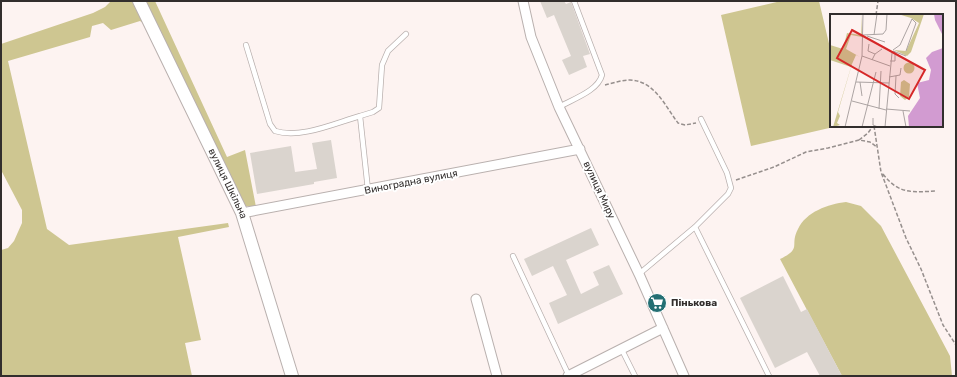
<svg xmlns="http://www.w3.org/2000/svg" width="957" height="377" viewBox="0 0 957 377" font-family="Rubik,sans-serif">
	<rect width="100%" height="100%" fill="#fdf3f1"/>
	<path fill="#cec691" d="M111,1H133L146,25L140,21L111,30L103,23L92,26L90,37L8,61L47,229L69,245L228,223L229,227L178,237L201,340L185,343L192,376H1V250L8,248L14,241L22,223V210L1,170V44L93,13L105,7Z
		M144,1H155L227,157L245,150L256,207L245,206Z
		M781,1H819L831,52V126H838L751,146L721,15Z
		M846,202L861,206L881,226L950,356L952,376H842L780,259C803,248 789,246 798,229C806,212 828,204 846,202Z"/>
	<path fill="#dad4ce" d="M540,1H564L566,4L571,2L590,54L583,56L587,67L569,75L562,60L571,56L554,15L547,18Z
		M331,140L337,178L314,182V184L257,194L250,153L291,146L295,172L317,169L312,143Z
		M591,228L599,245L566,260L581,294L599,285L593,272L609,265L623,294L558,324L549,303L567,295L553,266L532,276L524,259Z
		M783,276L801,312L807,309L842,376H820L807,352L775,368L740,298Z"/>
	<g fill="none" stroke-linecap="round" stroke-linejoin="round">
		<g stroke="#b9b0ae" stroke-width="6">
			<path id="service" d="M246,45L270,124L275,131C301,139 335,123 360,116
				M559,107C573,99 598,91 602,75L574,1
				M368,190L360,116L373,112L379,108L382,65L388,51L406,34
				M695,227L769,376
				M513,256L569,376
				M639,274L695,227L728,194L731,188L727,173L701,119
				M622,350L635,376"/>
		</g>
		<g stroke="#b9b0ae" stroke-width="11">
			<path id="minor" d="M523,1L531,37L559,107L639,274L684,376
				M242,213L580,149
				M476,299L497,376
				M568,376L663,328"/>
		</g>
		<g stroke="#b9b0ae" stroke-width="14">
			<g id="tertiary">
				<path id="s1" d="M139,1L242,213L292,376"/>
			</g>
		</g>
		<path stroke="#968f8d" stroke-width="1.5" stroke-dasharray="4 2" stroke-linecap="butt" d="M876,15L878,1
			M605,85C613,83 622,80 630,80C655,81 665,106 678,123L685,125L696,123
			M874,126L881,172L906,238L921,269L943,325L956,345
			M859,140L868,133L873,126
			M883,174C899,195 913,192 937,191
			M736,180L774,167L806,152L828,148L859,140L870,142L877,147"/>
		<use href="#service" stroke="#fff" stroke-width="4.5"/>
		<use href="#minor" stroke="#fff" stroke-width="9"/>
		<use href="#tertiary" stroke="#fff" stroke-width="12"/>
	</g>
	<defs>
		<g id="supermarket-disc" transform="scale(1)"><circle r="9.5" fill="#246f73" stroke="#fff"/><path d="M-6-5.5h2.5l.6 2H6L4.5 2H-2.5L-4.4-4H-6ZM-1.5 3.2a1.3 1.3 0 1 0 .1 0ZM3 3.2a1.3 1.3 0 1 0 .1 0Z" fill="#fff"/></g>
	</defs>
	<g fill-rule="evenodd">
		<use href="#supermarket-disc" x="657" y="303"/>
	</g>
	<g text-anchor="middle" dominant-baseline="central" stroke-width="4" stroke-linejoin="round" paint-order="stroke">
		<g font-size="10" fill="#322e2d" stroke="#fff">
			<text transform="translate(411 182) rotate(-11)">Виноградна вулиця</text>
			<text stroke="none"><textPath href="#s1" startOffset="203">вулиця Шкільна</textPath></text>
			<text transform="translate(599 190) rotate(65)">вулиця Миру</text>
		</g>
		<g font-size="10" font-weight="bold" fill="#322e2d" stroke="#fff" text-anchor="start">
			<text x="671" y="303">Пінькова</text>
		</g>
	</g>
	<g transform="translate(830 14)">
		<rect width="113" height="113" fill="#fdf3f1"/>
		<path d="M31,0L32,23L21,21L16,35L30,43L26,41L22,50L8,98L10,102L7,109L10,111L3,113L21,53L0,46V31L13,35L17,19L31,21ZM68,0H94L81,38L77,42L64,36L76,37L89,9L81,4ZM73.5 54a5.5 5.5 0 1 1 11 0a5.5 5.5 0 1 1-11 0ZM74,66L80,70L79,83L75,86L70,82L71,68Z" fill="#cec691"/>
		<path d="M104,0H113V22L105,6ZM113,34V113H79L78,102L90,84L87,69L99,66L101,56L96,44L102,38Z" fill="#d29bd1"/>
		<path fill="none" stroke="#aca4a3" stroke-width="1" d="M33,21L53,20L56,16L57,0M44,21L47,0M37,22L55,28M39,30L38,37L45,40M63,36L70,31L82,5L86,9L76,37M32,42L60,52M42,46L45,40L52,35M60,47H65V38M66,62L65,80L69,84M59,63L70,61L71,54M26,68L59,69M30,68L32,82M22,87L56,96M49,95L51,57M56,95L80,97M73,97L76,113M43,104V111L48,113M15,113L32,42L33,0M32,113L46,58M55,113L62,39L63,37L76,42"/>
		<path fill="#d62828" fill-opacity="0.15" stroke="#d62828" stroke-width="2" d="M22,16L95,56L79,85L7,44Z"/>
		<rect width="113" height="113" fill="none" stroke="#322e2d" stroke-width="2"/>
	</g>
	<rect width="957" height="377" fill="none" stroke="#322e2d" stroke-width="4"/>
</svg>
